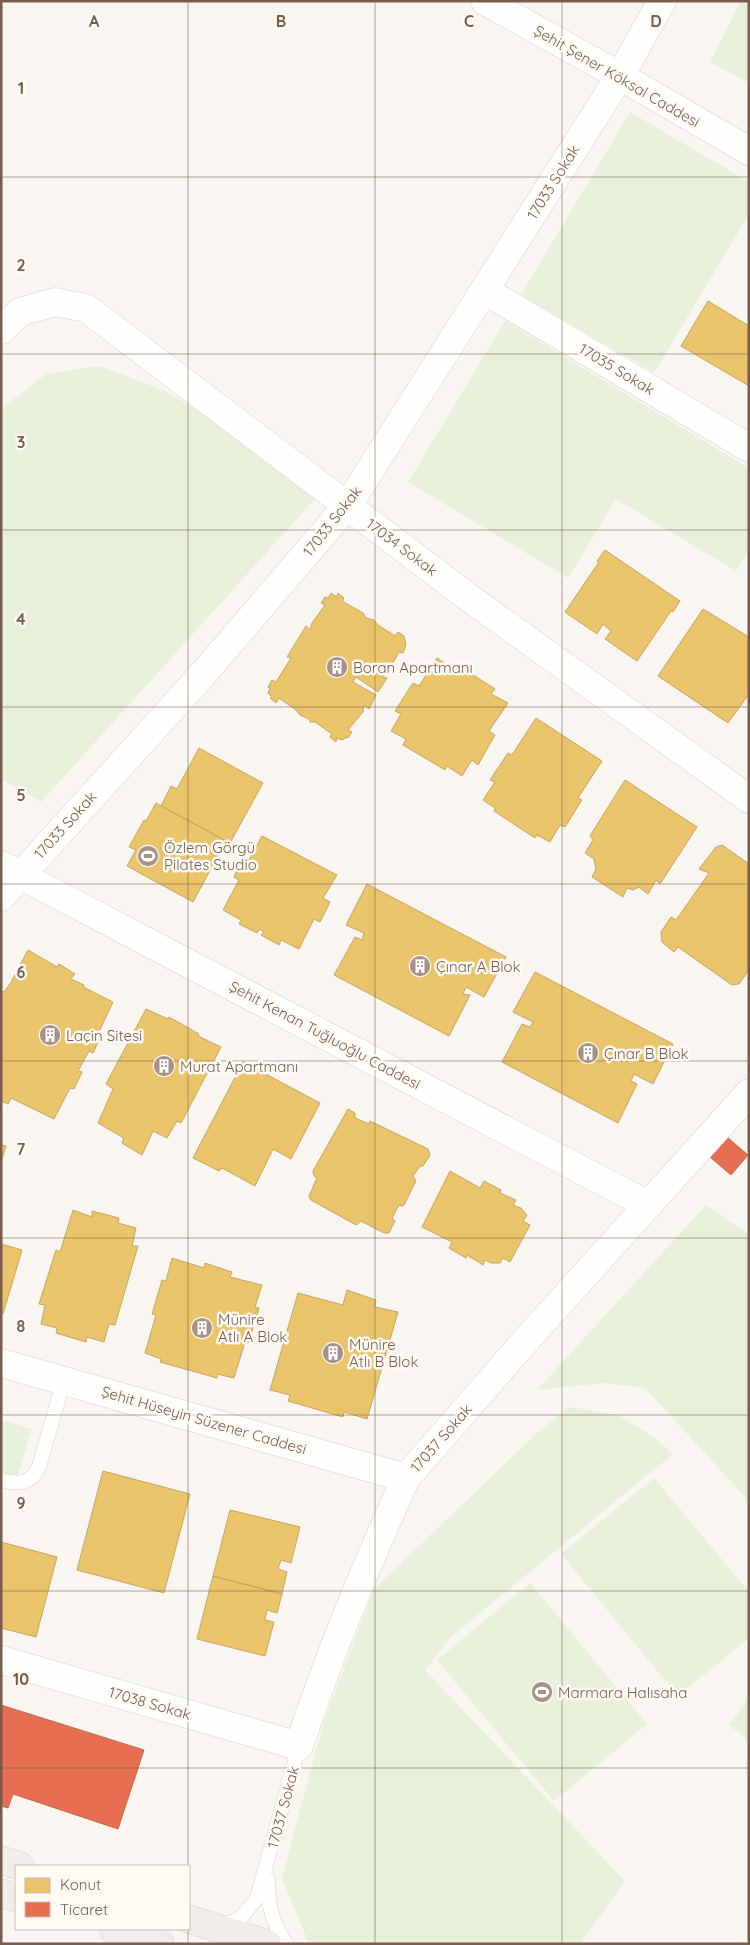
<svg xmlns="http://www.w3.org/2000/svg" width="750" height="1945" viewBox="0 0 750 1945" font-family="Quicksand,sans-serif">
	<rect width="100%" height="100%" fill="#f9f5f0"/>
	<path fill="#e7f0db" d="M741,1H749V83L710,62Z
		M630,112L749,182V214L654,373L521,295Z
		M505,321L749,468V550L736,571L616,499L568,578L408,482Z
		M99,366L166,391L324,489L41,802L1,779V409L46,374Z
		M706,1205L749,1234V1501L645,1388L604,1383L537,1390Z
		M569,1407L618,1415L655,1438L673,1454L451,1637L425,1670L625,1881L580,1944H309L282,1878L323,1724L374,1589L534,1436Z
		M1,1420L32,1429L17,1478L1,1474Z
		M654,1478L749,1592V1638L678,1696L561,1554Z
		M530,1583L647,1724L554,1801L437,1660Z
		M749,1698V1741L729,1725Z"/>
	<path fill="#e9c46a" stroke="#c8a561" d="M708,301L749,326V386L681,346Z
		M605,550L680,601L673,612L671,611L637,661L605,639L611,631L603,624L597,634L565,612L599,562L597,561Z
		M331,593L337,597L338,593L344,598L342,601L363,613L366,618L374,620L378,625L395,636L398,632L404,636L406,645L403,653L399,652L389,670L383,677L387,678L378,692L356,677L353,682L376,695L369,709L364,705L363,712L348,730L352,732L348,738L347,737L342,740L337,738L336,742L330,737L332,734L315,722H310L309,719L300,715L296,710L279,698L276,703L270,698L272,697L268,693L270,688L268,687L272,680L276,682L291,658L287,657L306,626L310,630L312,623L325,605L321,603L325,597L328,598Z
		M703,609L749,637V694L728,723L658,676Z
		M437,658L453,669L456,664L495,689L491,694L508,703L489,731L495,735L478,765L472,760L462,776L447,766L445,770L403,745L406,739L391,731L401,714L395,711L413,683L419,686Z
		M536,718L602,761L578,798L582,800L565,827L560,825L550,842L537,835L535,838L494,811L495,808L483,800L495,782L490,780L508,753L512,755Z
		M199,748L263,783L230,843L161,806L171,786L177,789Z
		M625,780L697,827L660,884L656,880L648,894L639,887L633,890L627,888L623,897L592,877L596,869L594,859L585,853L593,840L590,836Z
		M156,803L226,841L193,902L127,866L136,850L129,847L144,820L146,821Z
		M262,836L337,875L323,898L330,902L320,922L314,919L299,949L281,940L279,945L261,935L264,932L259,929L257,933L239,924L241,920L223,910L239,880L234,877L243,857L249,860Z
		M722,845L749,864V970L739,984L732,985L678,947L674,952L662,942L661,932L671,917L676,920L709,873L699,869L716,847Z
		M367,884L506,957L484,997L466,987L463,994L470,995L449,1036L334,975L355,937L362,940L364,933L346,925Z
		M28,950L57,967L59,964L75,974L71,979L84,985L83,987L113,1002L98,1034L101,1036L93,1053L89,1051L78,1071L82,1072L74,1089L70,1088L54,1119L11,1098L8,1104L1,1101V991L4,992L10,984Z
		M535,972L673,1044L653,1084L634,1074L631,1081L637,1084L618,1123L502,1062L522,1024L530,1027L533,1022L513,1012Z
		M146,1009L168,1019L169,1017L199,1034L198,1036L221,1047L181,1123L177,1121L167,1138L153,1131L142,1155L122,1143L124,1138L98,1123L113,1089L106,1084Z
		M243,1062L320,1103L291,1159L273,1149L255,1186L222,1168L219,1171L193,1158Z
		M348,1109L355,1113V1118L369,1124L370,1121L428,1149L430,1155L423,1166H420L413,1176L416,1181L404,1205L402,1206L399,1205L392,1218L395,1221L389,1233H384L361,1221L356,1225L311,1200L309,1196L317,1178L314,1176L313,1171Z
		M1,1145L6,1146L1,1162Z
		M450,1171L480,1188L484,1181L501,1190L500,1193L516,1200L513,1205L521,1208L527,1215L523,1221L530,1225L510,1262L503,1258L500,1263H491L485,1260L483,1265L467,1255L466,1258L449,1248L452,1242L422,1227Z
		M73,1210L92,1217V1211L119,1218L118,1223L136,1228L132,1246H138L115,1325L109,1324L104,1342L87,1337L86,1342L56,1333L57,1328L41,1324L45,1305L39,1304L56,1250L60,1252Z
		M1,1244L22,1250L3,1314L1,1313Z
		M172,1258L204,1268L205,1263L232,1272L230,1277L262,1285L255,1307L259,1308L249,1342H245L234,1378L217,1374V1378L160,1362L161,1359L145,1353L156,1315L152,1314L162,1280L166,1281Z
		M347,1290L376,1300L375,1307L398,1312L367,1419L344,1412L343,1417L288,1401L290,1395L270,1390L298,1293L343,1305Z
		M103,1471L190,1494L164,1593L77,1570Z
		M230,1510L300,1527L291,1563L281,1560L278,1569L287,1572L282,1594L213,1576Z
		M1,1542L57,1557L36,1637L1,1628Z
		M213,1576L282,1594L277,1613L267,1610L265,1620L274,1622L265,1656L197,1639Z"/>
	<path fill="#e76f51" stroke="#c66950" d="M727,1137L748,1155L731,1175L710,1157Z
		M1,1705L144,1750L118,1829L13,1794L8,1808L1,1806Z"/>
	<g fill="none" stroke-linecap="round" stroke-linejoin="round">
		<g stroke="#d7d1cb" stroke-width="15">
			<path id="service" d="M1,1480C18,1485 31,1484 39,1467L64,1380
				M268,1879C268,1905 271,1918 284,1941L287,1944
				M219,1923L227,1924L240,1919L257,1898L299,1746"/>
		</g>
		<g stroke="#d7d1cb" stroke-width="29">
			<path id="minor" d="M484,290L749,448
				M1,330L20,312L55,302L86,308L468,597L749,799
				M1,865L648,1205
				M1,897L203,674L348,505L620,76L662,1
				M1,1660L299,1746C329,1655 366,1566 406,1478"/>
		</g>
		<g stroke="#d7d1cb" stroke-width="29">
			<path id="tertiary" d="M1,1363L406,1478L520,1347L749,1093"/>
		</g>
		<g stroke="#d9d2cb" stroke-width="29">
			<path id="secondary" d="M485,1L620,76L749,151"/>
		</g>
		<g stroke="#dad1cc" stroke-width="29">
			<path id="trunk" d="M1,1860L20,1866
				M1,1893L16,1898
				M189,1919L267,1944
				M113,1929L160,1944"/>
		</g>
		<use href="#service" stroke="#fefefd" stroke-width="14"/>
		<use href="#minor" stroke="#fefefd" stroke-width="28"/>
		<use href="#tertiary" stroke="#fefefd" stroke-width="28"/>
		<use href="#secondary" stroke="#fefefd" stroke-width="28"/>
		<use href="#trunk" stroke="#f2ece8" stroke-width="28"/>
	</g>
	<path fill="none" stroke="#7a5c4d" stroke-width="1" stroke-opacity="0.55" d="M188,1V1866M375,1V1944M562,1V1944M1,177H749M1,354H749M1,530H749M1,707H749M1,884H749M1,1061H749M1,1238H749M1,1415H749M1,1591H749M1,1768H749M188,1929V1944"/>
	<defs>
		<g id="building-disc" transform="scale(1.125)"><circle r="9.5" fill="#a69286" stroke="#fffaf3"/><path d="M-4-6H4V6H1V3H-1V6H-4ZM-2.5-4.3h1.7v1.8h-1.7ZM.8-4.3h1.7v1.8H.8ZM-2.5-1h1.7V.8h-1.7ZM.8-1h1.7V.8H.8Z" fill="#fff"/></g>
		<g id="stadium-disc" transform="scale(1.125)"><circle r="9.5" fill="#a69286" stroke="#fffaf3"/><path d="M0-5a6.5 5 0 1 0 0 10a6.5 5 0 1 0 0-10ZM-3.5-1.8h7v3.6h-7Z" fill="#fff"/></g>
	</defs>
	<g fill-rule="evenodd">
		<use href="#building-disc" x="337" y="667"/>
		<use href="#stadium-disc" x="148" y="856"/>
		<use href="#building-disc" x="420" y="966"/>
		<use href="#building-disc" x="50" y="1035"/>
		<use href="#building-disc" x="588" y="1053"/>
		<use href="#building-disc" x="164" y="1066"/>
		<use href="#building-disc" x="202" y="1328"/>
		<use href="#building-disc" x="333" y="1353"/>
		<use href="#stadium-disc" x="542" y="1692"/>
	</g>
	<g text-anchor="middle" dominant-baseline="central" stroke-width="5" stroke-linejoin="round" paint-order="stroke">
		<g font-size="15" fill="#7a5c4d" stroke="#fffaf3">
			<text transform="translate(617 76) rotate(30)">Şehit Şener Köksal Caddesi</text>
			<text transform="translate(553 182) rotate(-58)">17033 Sokak</text>
			<text transform="translate(617 369) rotate(31)">17035 Sokak</text>
			<text transform="translate(332 521) rotate(-52)">17033 Sokak</text>
			<text transform="translate(402 547) rotate(37)">17034 Sokak</text>
			<text transform="translate(65 825) rotate(-48)">17033 Sokak</text>
			<text transform="translate(325 1035) rotate(28)">Şehit Kenan Tuğluoğlu Caddesi</text>
			<text transform="translate(204 1420) rotate(16)">Şehit Hüseyin Süzener Caddesi</text>
			<text transform="translate(441 1438) rotate(-49)">17037 Sokak</text>
			<text transform="translate(150 1703) rotate(16)">17038 Sokak</text>
			<text transform="translate(283 1807) rotate(-75)">17037 Sokak</text>
		</g>
		<g font-size="15" fill="#7a5c4d" stroke="#fffaf3" text-anchor="start">
			<text x="353" y="667">Boran Apartmanı</text>
			<text x="164" y="847">Özlem Görgü<tspan x="164" dy="17">Pilates Studio</tspan></text>
			<text x="436" y="966">Çınar A Blok</text>
			<text x="66" y="1035">Laçin Sitesi</text>
			<text x="604" y="1053">Çınar B Blok</text>
			<text x="180" y="1066">Murat Apartmanı</text>
			<text x="218" y="1319">Münire<tspan x="218" dy="17">Atlı A Blok</tspan></text>
			<text x="349" y="1344">Münire<tspan x="349" dy="17">Atlı B Blok</tspan></text>
			<text x="558" y="1692">Marmara Halısaha</text>
		</g>
	</g>
	<g font-size="16" text-anchor="middle" font-weight="bold" fill="#7a5c4d" stroke="#fffaf3" stroke-width="5" stroke-linejoin="round" paint-order="stroke">
		<text x="94" y="27">A</text>
		<text x="281" y="27">B</text>
		<text x="469" y="27">C</text>
		<text x="656" y="27">D</text>
		<text x="21" y="94">1</text>
		<text x="21" y="271">2</text>
		<text x="21" y="448">3</text>
		<text x="21" y="625">4</text>
		<text x="21" y="801">5</text>
		<text x="21" y="978">6</text>
		<text x="21" y="1155">7</text>
		<text x="21" y="1332">8</text>
		<text x="21" y="1509">9</text>
		<text x="21" y="1685">10</text>
	</g>
	<rect width="750" height="1945" fill="none" stroke="#7a5c4d" stroke-width="5"/>
	<rect x="15" y="1865" width="175" height="65" fill="#fffaf3" stroke="#cabbb1"/>
	<rect x="25" y="1878" width="25" height="15" fill="#e9c46a" stroke="#cabbb1"/>
	<text x="60" y="1890" font-size="15" fill="#7a5c4d">Konut</text>
	<rect x="25" y="1902" width="25" height="15" fill="#e76f51" stroke="#cabbb1"/>
	<text x="60" y="1915" font-size="15" fill="#7a5c4d">Ticaret</text>
</svg>
